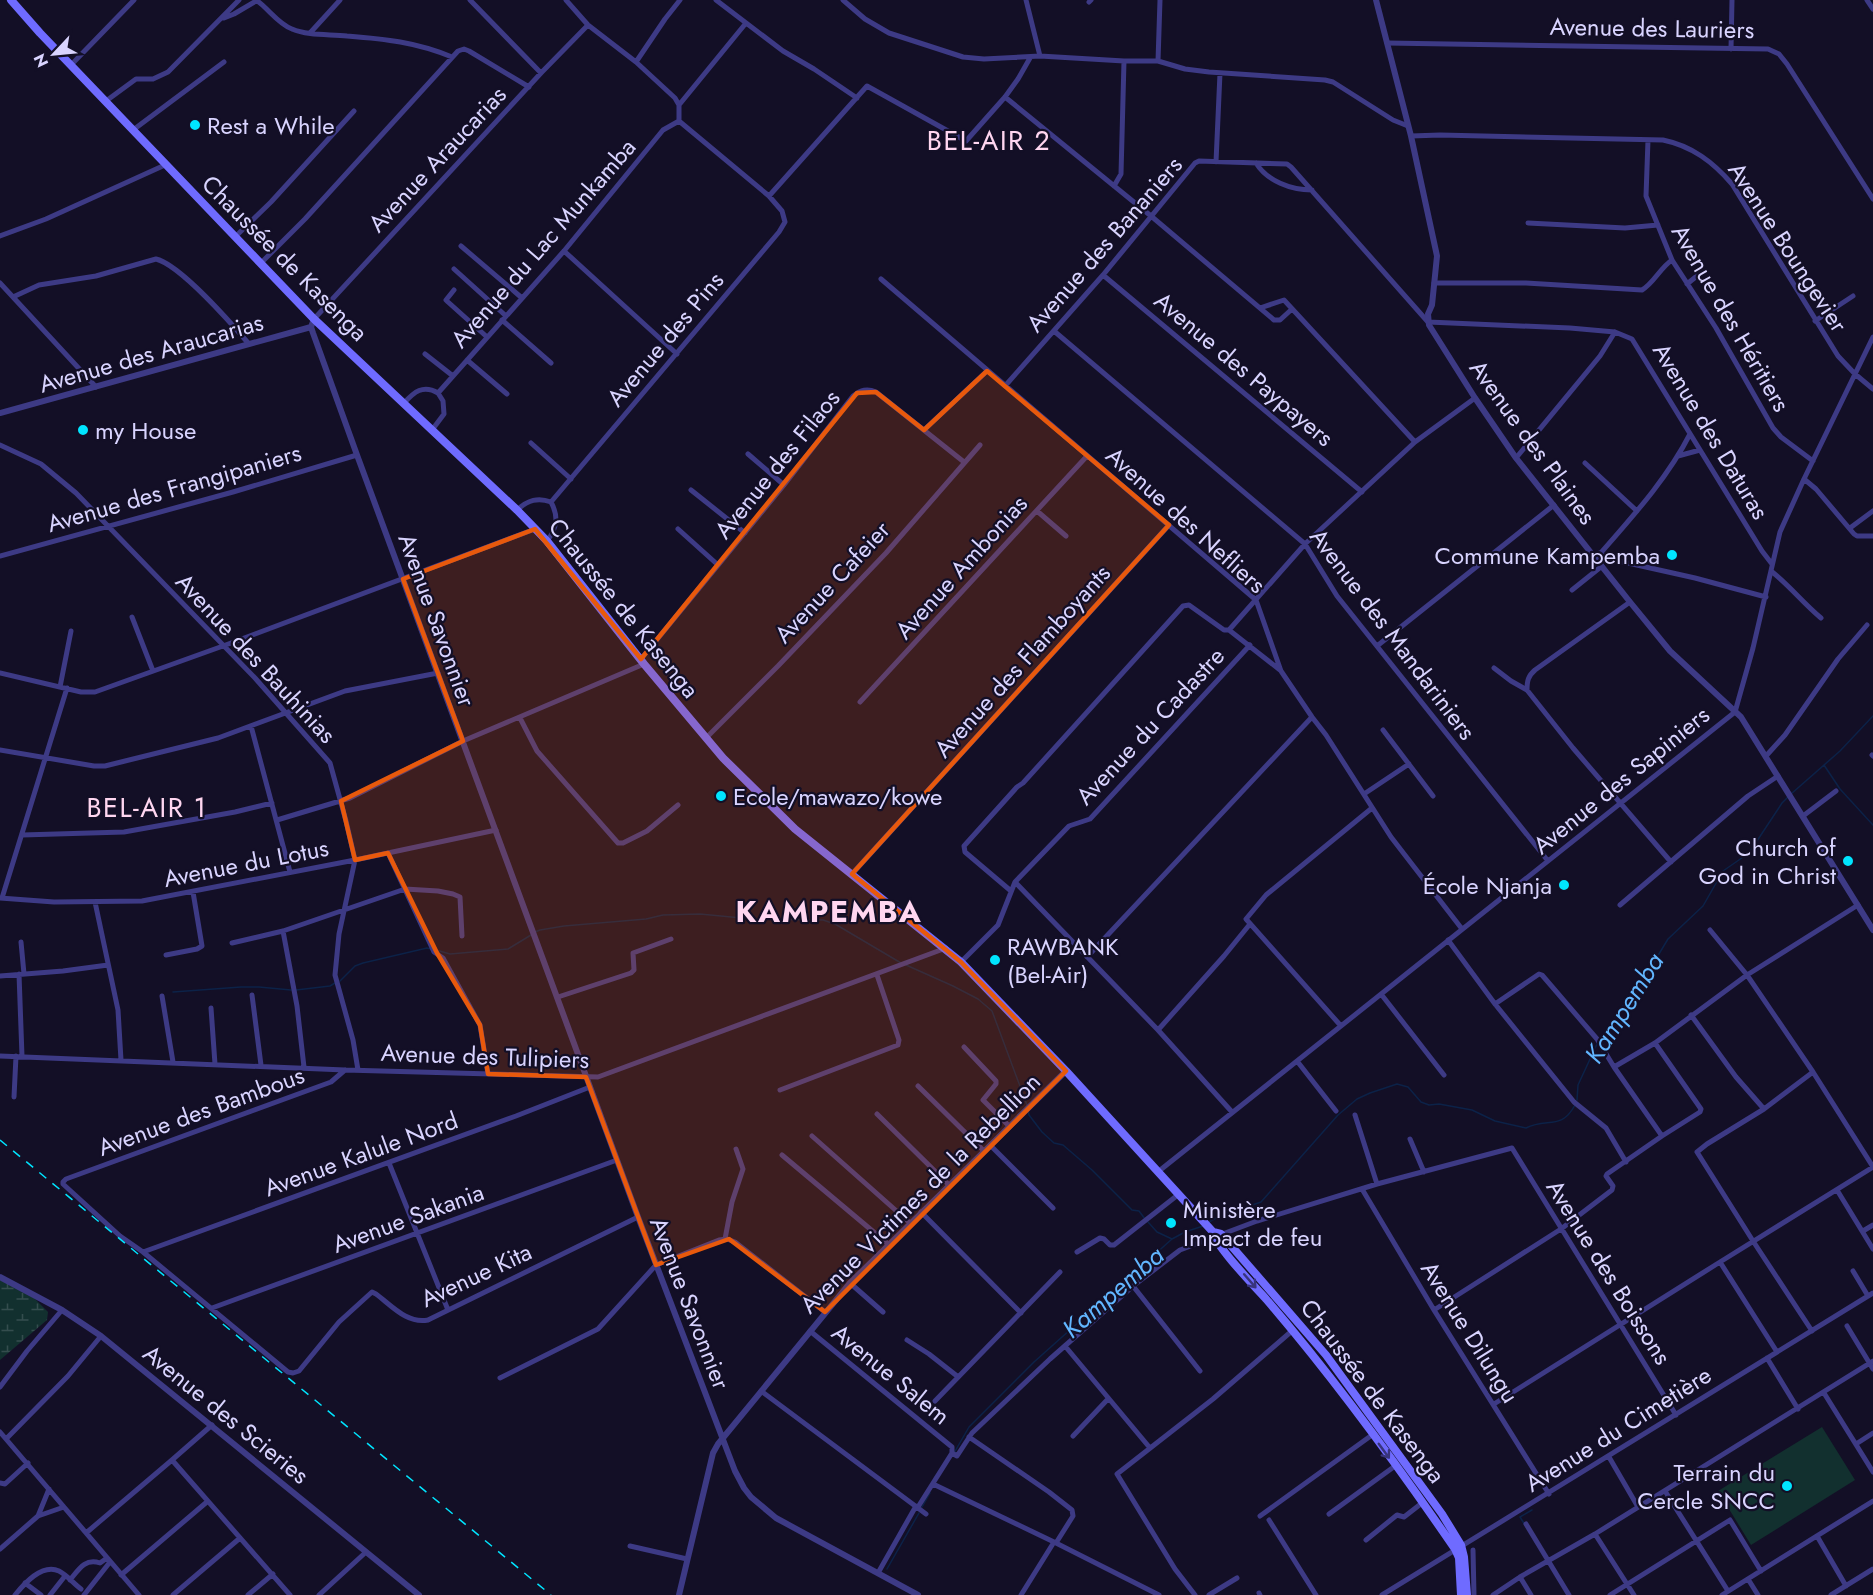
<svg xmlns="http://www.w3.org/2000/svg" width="1873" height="1595" viewBox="0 0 1873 1595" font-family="Jost,sans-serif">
	<defs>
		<pattern id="wetland-marsh" width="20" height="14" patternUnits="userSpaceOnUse" patternTransform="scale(1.5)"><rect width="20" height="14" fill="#12302f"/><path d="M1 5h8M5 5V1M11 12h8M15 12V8" fill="none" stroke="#344d4e"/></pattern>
	</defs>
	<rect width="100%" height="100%" fill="#130f26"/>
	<path fill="url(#wetland-marsh)" d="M0,1280L31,1295L48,1312L47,1320L0,1360Z"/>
	<path fill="#12302f" d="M1822,1427L1855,1480L1751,1545L1718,1491Z"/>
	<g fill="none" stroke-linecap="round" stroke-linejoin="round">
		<path stroke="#0c2248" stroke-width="1.5" d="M1824,765L1840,789L1873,825
			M1791,794L1840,751L1873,716
			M535,932L540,930L564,926L646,919L663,915L700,914L752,919L823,920L835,924L901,963
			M436,950L450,954L508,949L531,935
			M906,965L953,986L978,999L992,1011L1027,1105
			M340,981L355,966L363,963L427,948L431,949
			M296,990L330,986L335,983
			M173,992L241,987H259L291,990
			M1601,1040L1634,989L1645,977L1668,939L1703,906L1723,871L1749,853L1782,803L1788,797
			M1577,1100L1578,1085L1597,1044
			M1028,1110L1029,1115L1042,1132L1054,1143L1063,1145L1092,1170L1132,1210L1139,1211L1145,1219
			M1148,1222L1157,1232L1172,1239
			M1209,1222L1225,1213L1235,1211L1261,1202L1338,1115L1357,1099L1370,1093L1397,1084L1408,1087L1421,1102L1429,1105L1439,1104L1472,1110L1495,1121L1526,1128C1547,1117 1561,1131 1575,1105
			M954,1453L969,1427L1034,1362L1172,1239L1185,1232L1203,1226
			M922,1507L930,1493
			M1525,1525L1520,1517L1532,1510
			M887,1569L919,1513"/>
		<path stroke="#3d3a85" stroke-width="5" d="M256,0C268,8 278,24 292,29C308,36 330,34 347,36C385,39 416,42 452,57
			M470,0L541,73
			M566,0L588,25L636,62L675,98L679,105V121
			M716,0L783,51L814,69L857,98
			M843,0L865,19L889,33L963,57L984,59L1040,56L1124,61H1158L1185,69L1209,72L1325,80L1333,82L1393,120L1408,126
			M1026,0L1040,56
			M1867,0L1873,9
			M1089,2L1091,0
			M224,18L234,14L256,1
			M310,33L340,0
			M1387,43L1768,49L1779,54L1787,64L1873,199
			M1731,49L1732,0
			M1158,61L1160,0
			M636,62L665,19L680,0
			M71,65L134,0
			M1005,97L1151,216L1274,320H1280L1292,309
			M106,101L136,79H153L168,72L239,0
			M679,105L746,23
			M133,130L224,62
			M1411,136L1440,135L1663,140C1692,146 1713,162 1732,184L1838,356L1855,374L1873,389
			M1648,140L1646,196L1672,260L1716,328L1773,428L1781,437L1813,461
			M1216,162L1220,73
			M1256,163C1267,181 1291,190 1312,190
			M1114,186L1121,174L1124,61
			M769,196L867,86L966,141L1005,97L1018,79L1030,58
			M1528,223L1625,228L1658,225
			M0,236L46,219L165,165
			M235,237L271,202L354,111
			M461,246L522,298
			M564,251L677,354
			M261,263L305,219L458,51L464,49L469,51L529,87
			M454,269L506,316
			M1103,275L1362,492
			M881,279L1256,600L1281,671L1312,717L1326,735L1391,837L1462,929
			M0,283L96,387
			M1434,283H1526L1642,290C1654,283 1660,268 1672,260
			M1687,284L1703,271
			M454,290L446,300L448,302L487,337
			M13,297L39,285L96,276L156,259C180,265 231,323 249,344
			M1260,308L1284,300L1415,442
			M314,319L541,73L588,25
			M502,320L551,363
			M1815,321L1853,296
			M1054,331L1305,544L1337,596L1548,861
			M425,354L453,376
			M467,360L507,394
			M1005,386L1103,275L1195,163L1199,161L1287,164L1291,167L1428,322L1570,328L1615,332L1632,339L1762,551L1772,564
			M438,393L564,251L663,130L679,121
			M404,403C414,392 423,384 438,393L443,401L444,414L432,430
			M924,430L987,371
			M531,443L571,479
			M0,445L41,464L76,493L255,678L330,763L346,821L355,860L339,934L335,975L353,1040L358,1070
			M748,454L784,485
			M1678,456L1700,450
			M1516,458L1600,356L1615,332
			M1585,463L1637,511
			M1804,479L1816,489L1854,534L1857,536H1873
			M691,490L745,533
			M551,502L779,232L785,222L782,211L769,196L679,121
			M517,510C528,500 538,497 551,502C559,517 557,528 547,541
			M1037,511L1066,536
			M1850,528L1873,511
			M678,529L718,565
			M1600,553L1610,559L1695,578L1766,597
			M1599,555C1632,517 1667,479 1690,434
			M0,556L233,492L357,455
			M1771,571C1789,585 1803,603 1821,618
			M1572,590L1602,566
			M132,617L153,671
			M1229,630L1305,544L1415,442L1475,398
			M1377,646L1554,505
			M641,659L784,485L853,396C861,390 867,388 876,392L964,462
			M1494,668L1511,681L1527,690L1573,748L1671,862
			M0,673L81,692H95L223,646L535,529
			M60,687L71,631
			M1527,690C1527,681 1528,676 1535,670L1630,602
			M860,702L1087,456
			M520,718L537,751L618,843H623L647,831L678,805
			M251,726L290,872
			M1383,730L1433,796
			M706,738L778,666L886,553L980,445
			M0,750L94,766H105L218,738L345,691L438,673
			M1872,755L1873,756
			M1766,756L1785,735L1838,659L1867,625
			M1364,794L1409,764
			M1803,816L1836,791
			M277,820L350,798L463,741L644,664
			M22,835L124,832L235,812L272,803
			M388,853L434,952L443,958L480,1025L488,1074
			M852,874L1169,525
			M1015,882L1158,1030L1232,1112
			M1011,891L965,852L964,846L1017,787L1023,783L1183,606L1189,605L1224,630H1229L1280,670
			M0,898L54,902L142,901L355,860L496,830
			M2,898L67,688
			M95,902L118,1010L121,1060
			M1620,905L1748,796L1778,776
			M1710,930L1747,975L1813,1072L1873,1167
			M283,931L297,1006L304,1067
			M1448,940L1495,1004L1574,1102L1606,1128L1626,1162
			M21,942L24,974
			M232,943L283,931L405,889L438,891L453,894L460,897L462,936
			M166,955L197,949L202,946L193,892
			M1087,957L1312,717
			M961,962L998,925L1015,882L1069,826L1090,819L1250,645
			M19,974L22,1056
			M0,976L63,971L108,965
			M1381,994L1444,1075
			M252,995L261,1065
			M162,996L173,1062
			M558,997L631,973L634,970L633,953L671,939
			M1495,1004L1539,974L1542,975L1597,1039L1614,1067L1662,1136
			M211,1008L215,1064
			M1691,1015L1736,1077L1764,1109
			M1341,1026L1246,919L1266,895L1372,808
			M1158,1030L1224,956L1250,924
			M964,1047L996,1081V1084L983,1100L1009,1126
			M0,1056L345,1070L598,1077L946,948
			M1297,1061L1336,1111
			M1614,1067L1655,1043L1747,975L1858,905
			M345,1070L331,1082L66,1179L63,1182V1184L120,1236L143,1252L288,1372L293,1373L299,1371L339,1322L372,1292L376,1294C392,1306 407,1324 428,1320L638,1217
			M918,1086L984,1151
			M780,1090L898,1045L899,1040L877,975
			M14,1097L16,1056
			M877,1114L949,1185
			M1355,1115L1377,1184
			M812,1136L910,1223
			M1410,1139L1424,1172
			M990,1145L1053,1208
			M782,1155L888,1244
			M389,1163L448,1310
			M1159,1171L1735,712L1753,648L1780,532L1804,479L1873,337
			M1362,1189L1434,1310L1549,1494
			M1837,1190L1873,1249
			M921,1212L1021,1313
			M1863,1231L1873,1225
			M725,1239L732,1202L743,1169L736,1149
			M143,1252L516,1116L590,1087
			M1077,1252L1100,1238L1104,1239L1110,1245H1114L1179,1194
			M1853,1271L1868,1296
			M850,1283L883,1312
			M1133,1286L1200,1371
			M212,1308L617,1160
			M1434,1310L1561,1229L1612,1190L1613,1186L1606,1176L1607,1174L1662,1136L1700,1112L1701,1109L1655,1043
			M1847,1326L1873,1369
			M810,1331L952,1447V1453L918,1507
			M1812,1331L1753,1241L1697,1152L1707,1144L1764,1109L1813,1072
			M907,1340L929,1354L957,1376
			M1065,1346L1150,1448
			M1777,1352L1720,1262L1873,1167
			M1767,1358L1798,1409
			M500,1378L598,1329L656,1265L719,1240L727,1239L735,1242L825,1312
			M0,1387L27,1351L62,1310
			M761,1391L926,1514
			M1824,1393L1873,1472
			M935,1401L1060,1272
			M1494,1404L1720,1262
			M0,1432L139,1595
			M1073,1436L1108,1399
			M969,1437L1049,1492L1072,1510L1073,1516L1056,1543
			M6,1439L68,1376L101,1336
			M1856,1444L1873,1433
			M952,1453L957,1456L972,1433L1050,1359L1133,1286L1180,1250L1257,1221L1377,1184L1512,1148L1676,1415
			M1609,1457L1638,1507
			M172,1460L290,1595
			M0,1483L5,1484L28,1463
			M933,1484L1054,1542L1159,1595
			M1665,1491L1728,1591
			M1329,1514L1395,1466
			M38,1516L49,1489
			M1260,1516L1372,1435
			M1269,1520L1316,1595
			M1526,1524L1569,1595
			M86,1533L172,1460L212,1425
			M1595,1534L1634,1595
			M1817,1536L1846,1586
			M1366,1540L1397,1515L1404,1517L1422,1503
			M630,1546L687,1559
			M0,1549L38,1516L64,1507
			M1473,1550L1474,1595
			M878,1573L916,1506
			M121,1575L208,1501
			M1520,1577L1531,1595
			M1748,1579L1758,1595
			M70,1580C79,1569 85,1558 100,1563L107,1558
			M25,1583L41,1595
			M1259,1593L1260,1595
			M15,1595C24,1584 42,1563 59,1571C67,1575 74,1584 81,1589
			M50,1595L65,1576
			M84,1595L110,1562
			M173,1595L240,1538
			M248,1595L273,1574
			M319,1595L366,1552
			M1021,1595L1054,1542
			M1195,1595L1175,1569L1117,1474L1213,1399L1293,1330
			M1209,1595L1237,1578
			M1382,1595L1873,1293
			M1493,1595L1520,1577L1595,1534L1873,1361
			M1610,1595L1730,1520L1761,1571
			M1722,1595L1873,1501
			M1831,1595L1873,1569"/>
		<path stroke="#3d3a85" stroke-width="6" d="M1376,0L1411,136L1437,256L1432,305L1428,314L1429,325L1475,398L1516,458L1630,602L1670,651L1741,717L1873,930
			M314,319L311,327L313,333L357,455L638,1217L735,1471L744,1488L751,1497L776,1518L918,1595
			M0,413L311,327
			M0,1277L62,1310L101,1336L419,1595
			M679,1595L713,1453L718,1444L850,1283L1066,1071"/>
		<path stroke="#6f6bff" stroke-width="8" d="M11,0L40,33L314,319L517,510L547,541L644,664L723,758L795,829L961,962L1066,1071L1213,1232L1221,1234L1326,1355L1442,1514L1461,1545L1464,1557L1467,1595
			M1213,1232C1213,1243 1256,1288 1266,1299C1334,1378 1396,1463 1455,1549L1459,1558L1461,1595"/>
		<path stroke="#00e5ff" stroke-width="1.5" stroke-dasharray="9 8" stroke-linecap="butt" d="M0,1140L551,1595"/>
	</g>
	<defs><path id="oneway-shaft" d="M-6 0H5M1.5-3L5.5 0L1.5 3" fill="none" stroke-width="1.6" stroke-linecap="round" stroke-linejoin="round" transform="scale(1.5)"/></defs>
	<g stroke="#38347d">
		<use href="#oneway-shaft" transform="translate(1250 1281) rotate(49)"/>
		<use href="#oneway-shaft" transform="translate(1384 1451) rotate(54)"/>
	</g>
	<path fill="#e8590c" fill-opacity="0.2" stroke="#e8590c" stroke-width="4.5" stroke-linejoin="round" d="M987,371L1169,525L852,874L961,962L1066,1071L825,1312L729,1239L656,1265L586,1077L488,1074L480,1025L437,953L388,853L355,860L341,801L463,741L403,579L535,529L641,659L857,393L876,392L924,430Z"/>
	<g fill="#00e5ff" stroke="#130f26" stroke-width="2">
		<circle cx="195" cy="125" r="6"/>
		<circle cx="83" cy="430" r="6"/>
		<circle cx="1672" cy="555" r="6"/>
		<circle cx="721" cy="796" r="6"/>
		<circle cx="1848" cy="861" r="6"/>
		<circle cx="1564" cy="885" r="6"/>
		<circle cx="995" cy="960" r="6"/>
		<circle cx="1171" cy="1223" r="6"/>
		<circle cx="1787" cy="1486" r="6"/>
	</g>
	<g text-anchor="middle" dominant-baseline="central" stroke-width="4.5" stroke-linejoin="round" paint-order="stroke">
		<g font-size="24" fill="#d9d4ff" stroke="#130f26">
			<text transform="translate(1652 28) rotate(1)">Avenue des Lauriers</text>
			<text transform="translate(437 159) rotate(-47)">Avenue Araucarias</text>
			<text transform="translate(543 243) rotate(-49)">Avenue du Lac Munkamba</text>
			<text transform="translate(1104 244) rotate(-49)">Avenue des Bananiers</text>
			<text transform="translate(1788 247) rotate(57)">Avenue Boungevier</text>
			<text transform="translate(285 258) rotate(45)">Chaussée de Kasenga</text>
			<text transform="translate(1731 318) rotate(60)">Avenue des Héritiers</text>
			<text transform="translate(665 339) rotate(-50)">Avenue des Pins</text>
			<text transform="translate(151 353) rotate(-16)">Avenue des Araucarias</text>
			<text transform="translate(1244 369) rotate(40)">Avenue des Paypayers</text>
			<text transform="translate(1711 431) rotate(59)">Avenue des Daturas</text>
			<text transform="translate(1533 442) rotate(54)">Avenue des Plaines</text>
			<text transform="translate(777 464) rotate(-51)">Avenue des Filaos</text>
			<text transform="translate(174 488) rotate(-16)">Avenue des Frangipaniers</text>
			<text transform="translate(1186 520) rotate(42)">Avenue des Nefliers</text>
			<text transform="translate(961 567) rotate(-48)">Avenue Ambonias</text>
			<text transform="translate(832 582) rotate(-47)">Avenue Cafeier</text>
			<text transform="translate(624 608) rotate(51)">Chaussée de Kasenga</text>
			<text transform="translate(437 620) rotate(70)">Avenue Savonnier</text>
			<text transform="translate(1393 634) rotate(53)">Avenue des Mandariniers</text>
			<text transform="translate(256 658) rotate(47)">Avenue des Bauhinias</text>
			<text transform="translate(1022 661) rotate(-48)">Avenue des Flamboyants</text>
			<text transform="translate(1150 726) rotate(-47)">Avenue du Cadastre</text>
			<text transform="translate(1621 780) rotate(-39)">Avenue des Sapiniers</text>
			<text transform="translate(246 863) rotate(-11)">Avenue du Lotus</text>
			<text transform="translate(485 1056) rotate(2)">Avenue des Tulipiers</text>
			<text transform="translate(201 1111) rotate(-20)">Avenue des Bambous</text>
			<text transform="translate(361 1154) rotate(-20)">Avenue Kalule Nord</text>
			<text transform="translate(920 1193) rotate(-45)">Avenue Victimes de la Rebellion</text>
			<text transform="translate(408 1218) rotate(-20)">Avenue Sakania</text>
			<text transform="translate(1609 1272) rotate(58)">Avenue des Boissons</text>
			<text transform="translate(476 1275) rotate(-25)">Avenue Kita</text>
			<text transform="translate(690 1303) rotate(69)">Avenue Savonnier</text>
			<text transform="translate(1470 1332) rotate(58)">Avenue Dilungu</text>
			<text transform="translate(891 1374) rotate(39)">Avenue Salem</text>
			<text transform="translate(1373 1391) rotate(53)">Chaussée de Kasenga</text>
			<text transform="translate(226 1414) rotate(39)">Avenue des Scieries</text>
			<text transform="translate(1618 1429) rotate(-32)">Avenue du Cimetière</text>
		</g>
		<g font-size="24" fill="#d9d4ff" stroke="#130f26" text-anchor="start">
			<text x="207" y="125">Rest a While</text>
			<text x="95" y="430">my House</text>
			<text x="1660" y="555" text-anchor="end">Commune Kampemba</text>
			<text x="733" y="796">Ecole/mawazo/kowe</text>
			<text x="1836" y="847" text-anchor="end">Church of<tspan x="1836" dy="28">God in Christ</tspan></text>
			<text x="1552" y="885" text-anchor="end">École Njanja</text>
			<text x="1007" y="946">RAWBANK<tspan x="1007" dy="28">(Bel-Air)</tspan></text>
			<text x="1183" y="1209">Ministère<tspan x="1183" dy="28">Impact de feu</tspan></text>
			<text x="1775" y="1472" text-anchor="end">Terrain du<tspan x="1775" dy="28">Cercle SNCC</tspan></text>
		</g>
		<g font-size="26" font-style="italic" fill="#62b6ff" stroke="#130f26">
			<text transform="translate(1624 1008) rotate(-58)">Kampemba</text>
			<text transform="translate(1113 1292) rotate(-41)">Kampemba</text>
		</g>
		<g font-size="27" letter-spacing="1.5" fill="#ffd6f0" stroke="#130f26">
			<text x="989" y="140">BEL-AIR 2</text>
			<text x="147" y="807">BEL-AIR 1</text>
		</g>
		<g font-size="30" font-weight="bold" letter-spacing="1.5" fill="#ffd6f0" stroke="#130f26">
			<text x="829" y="911">KAMPEMBA</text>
		</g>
	</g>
	<g transform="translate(54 54) rotate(244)" stroke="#130f26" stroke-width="4.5" paint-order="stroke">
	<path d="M0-4.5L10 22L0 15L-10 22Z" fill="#d9d4ff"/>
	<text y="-9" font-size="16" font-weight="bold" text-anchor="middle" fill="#d9d4ff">N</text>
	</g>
</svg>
